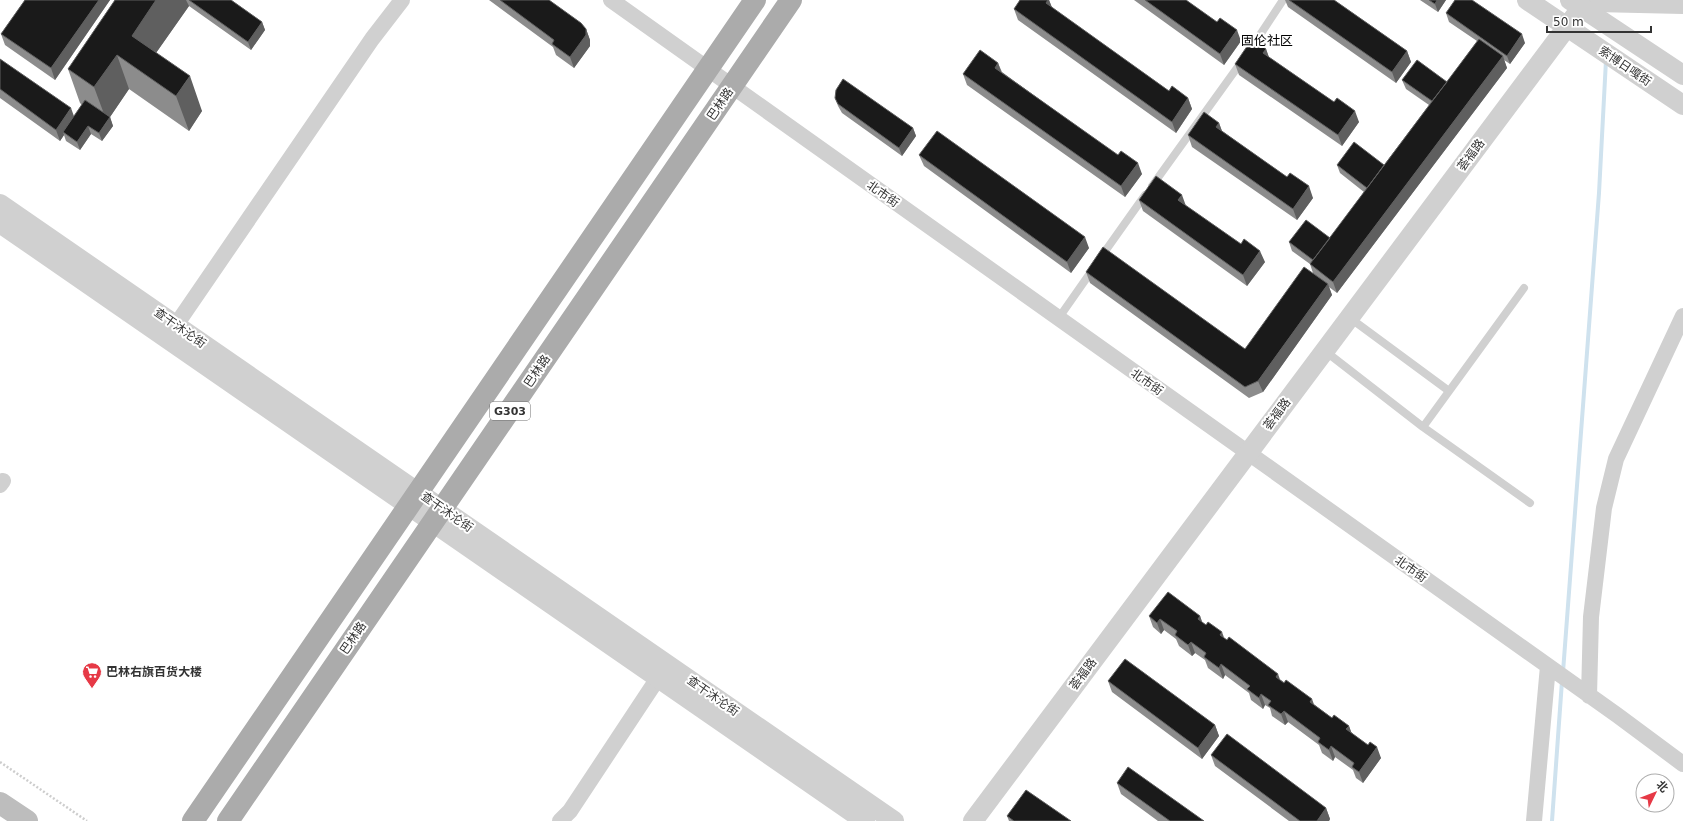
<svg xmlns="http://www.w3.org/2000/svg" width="1683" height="821" viewBox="0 0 1683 821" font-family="'DejaVu Sans','Noto Sans SC',sans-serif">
	<rect width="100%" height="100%" fill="#fff"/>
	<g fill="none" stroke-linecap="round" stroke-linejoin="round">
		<path stroke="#cfe2ee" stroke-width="4" d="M1563,672L1599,193L1606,60
			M1552,821L1562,681"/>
		<path stroke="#cdcdcd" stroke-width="2.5" stroke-dasharray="2 2" stroke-linecap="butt" d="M0,762L87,821"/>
		<path stroke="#d0d0d0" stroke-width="8" d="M1250,50L1283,0
			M1152,186L1242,61
			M1101,257L1145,195
			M1350,318L1449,391
			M1058,319L1093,269
			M1325,351L1423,427L1530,503
			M1423,427L1524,288"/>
		<path stroke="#d0d0d0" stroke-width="16" d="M611,0L1617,715L1683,764
			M1581,8L1583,5L1595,4L1683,6
			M176,325L372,39L402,0
			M0,485L3,481
			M1589,696L1591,617L1604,508L1616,459L1683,316
			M560,821L570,811L658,678
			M1534,821L1548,666"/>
		<path stroke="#d0d0d0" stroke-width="20" d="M1527,0L1683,105
			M1570,0L1683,75
			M0,204L894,821
			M0,223L865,821
			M973,821L1581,8"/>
		<path stroke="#bdbdbd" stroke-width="22" d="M0,803L27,821"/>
		<path stroke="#ababab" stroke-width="22" d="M193,821L755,0
			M228,821L791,0"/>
	</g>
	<path fill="#8c8c8c" d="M25,0H110L55,80L5,45L1,34Z
		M115,0H231L262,22L265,30L251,50L189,6L156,53L202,111L189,131L129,89L110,117L113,126L102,141L91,134L80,150L66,141L64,135L60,141L0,98V59L74,117L82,105L80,103L68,69Z
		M489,0H549L586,29L590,40V46L574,68L556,55L553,47Z
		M1020,0H1049L1052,8L1169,91L1188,98L1192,109L1176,133L1018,20L1014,9Z
		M1134,0H1186L1241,41L1224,65Z
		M1285,0H1334L1407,51L1411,62L1396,83L1288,7Z
		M1420,0H1446L1438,12Z
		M1446,13L1525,43L1510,64L1504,60L1507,68L1337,293L1329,287L1332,295L1263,392L1249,398L1090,283L1086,272L1245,349L1313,273L1310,264L1292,251L1289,242L1330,238L1364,192L1340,173L1337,165H1384L1429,105L1406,89L1402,80L1447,82L1477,41L1449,22Z
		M1266,49L1269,58L1334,102L1359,122L1342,146L1239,75L1235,64Z
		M998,63L1002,72L1142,174L1125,197L967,85L963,74Z
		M835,98L913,128L916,136L902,156L842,113L838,106Z
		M1219,123L1222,131L1287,177L1313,198L1297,220L1192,147L1188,135Z
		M919,155L1089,248L1071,273L924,166Z
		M1139,200L1265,262L1247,286L1143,211Z
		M1149,616H1200L1202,622L1315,705L1332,718L1349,726L1351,732L1381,758L1363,783L1356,778L1353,770L1335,757L1333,761L1322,753L1319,745L1288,722L1285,725L1272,716L1270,708L1265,705L1263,709L1251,700L1249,693L1225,675L1223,679L1208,668L1205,660L1195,653L1192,656L1179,646L1176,639L1164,630L1161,634L1153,627Z
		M1108,681L1215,725L1219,736L1202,759L1112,692Z
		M1211,755L1326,808L1330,819L1329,821H1289L1215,766Z
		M1117,783L1204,821H1158L1121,794Z
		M1007,816L1071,821H1009Z"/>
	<path fill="#5f5f5f" d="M99,0H110L55,80L51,68Z
		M156,0H186L189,6L144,70L132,36Z
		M1048,0H1049L1053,10L1046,3Z
		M1437,0H1446L1438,12L1435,4Z
		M262,22L265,30L251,50L248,42Z
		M586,29L590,40V46L574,68L570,57Z
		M1237,30L1241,41L1224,65L1220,54Z
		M1522,34L1525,43L1510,64L1507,56Z
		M1266,49L1270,60L1263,53Z
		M1407,51L1411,62L1396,83L1392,72Z
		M117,55L129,89L110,117L113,126L102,141L99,133L107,122L94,87Z
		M1503,56L1507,68L1337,293L1333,282Z
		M998,63L1002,74L995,68Z
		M190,76L202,111L189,131L176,96Z
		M1188,98L1192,109L1176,133L1172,122Z
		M71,108L75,119L63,132L64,135L60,141L56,130Z
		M1355,111L1359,122L1342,146L1338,135Z
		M1219,123L1223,134L1216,127Z
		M88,126L91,134L80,150L77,142Z
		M913,128L916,136L902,156L899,148Z
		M1138,163L1142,174L1125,197L1121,186Z
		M1309,186L1313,198L1297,220L1293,209Z
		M1182,195L1186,206L1178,200Z
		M1085,237L1089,248L1071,273L1067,262Z
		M1260,251L1265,262L1247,286L1243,275Z
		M1328,284L1332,295L1263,392L1258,381Z
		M1200,616L1204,627L1198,619Z
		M1160,619L1164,630L1161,634L1157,623Z
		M1222,632L1226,643L1220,635Z
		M1191,642L1195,653L1192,656L1188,645Z
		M1221,664L1225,675L1223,679L1219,668Z
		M1278,674L1282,685L1276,677Z
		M1261,694L1265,705L1263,709L1259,698Z
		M1312,699L1316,710L1310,702Z
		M1284,711L1288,722L1285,725L1281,714Z
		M1215,725L1219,736L1202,759L1198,748Z
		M1349,726L1353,737L1346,729Z
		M1331,746L1335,757L1333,761L1329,750Z
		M1377,747L1381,758L1363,783L1359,772Z
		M1326,808L1330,819L1329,821H1317Z"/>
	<path fill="#1a1a1a" stroke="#5f5f5f" d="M25,0H99L51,68L1,34Z
		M115,0H156L132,36L190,76L176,96L117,55L94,87L68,69Z
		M189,0H231L262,22L248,42Z
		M500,0H549L581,23L586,29V35L570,57L552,44L554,40Z
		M1020,0H1048L1046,3L1169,91L1172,86L1188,98L1172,122L1014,9Z
		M1145,0H1186L1217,22L1220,18L1237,30L1220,54Z
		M1289,0H1334L1407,51L1392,72Z
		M1429,0H1437L1435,4Z
		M1455,0H1472L1522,34L1507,56L1446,13Z
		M1252,39L1266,49L1263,53L1334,102L1337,98L1355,111L1338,135L1235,64Z
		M1479,39L1503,56L1333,282L1310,264Z
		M980,50L998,63L995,68L1118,155L1121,151L1138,163L1121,186L963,74Z
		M0,59L71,108L56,130L0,89Z
		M1417,60L1447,82L1432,101L1402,80Z
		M843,79L913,128L899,148L838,104L835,98L836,90Z
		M85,100L110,117L99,133L88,126L77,142L63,132Z
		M1204,112L1219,123L1216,127L1287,177L1290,173L1309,186L1293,209L1188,135Z
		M937,131L1085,237L1067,262L919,155Z
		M1354,142L1384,165L1367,188L1337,165Z
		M1156,176L1182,195L1178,200L1241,244L1244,239L1260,251L1243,275L1139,200Z
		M1306,220L1330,238L1313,260L1289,242Z
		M1103,247L1245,349L1304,267L1328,284L1258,381L1245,387L1086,272Z
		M1168,592L1200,616L1198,619L1206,625L1208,622L1222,632L1220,635L1227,640L1229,637L1278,674L1276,677L1284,683L1286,680L1312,699L1310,702L1332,718L1334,715L1349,726L1346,729L1368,745L1370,742L1377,747L1359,772L1352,767L1354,763L1331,746L1329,750L1318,742L1320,738L1284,711L1281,714L1268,705L1271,701L1261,694L1259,698L1247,689L1250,686L1221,664L1219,668L1204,657L1206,653L1191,642L1188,645L1175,635L1177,631L1160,619L1157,623L1149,616Z
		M1125,659L1215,725L1198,748L1108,681Z
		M1227,734L1326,808L1317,821H1300L1211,755Z
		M1128,767L1204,821H1170L1117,783Z
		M1026,790L1071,821H1014L1007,816Z"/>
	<defs>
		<g id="supermarket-pin" transform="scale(1)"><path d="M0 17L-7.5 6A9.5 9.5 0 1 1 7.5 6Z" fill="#e63946" stroke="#fff"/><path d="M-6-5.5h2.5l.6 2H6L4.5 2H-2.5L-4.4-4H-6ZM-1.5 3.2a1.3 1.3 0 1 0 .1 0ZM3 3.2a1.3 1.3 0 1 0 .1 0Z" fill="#fff"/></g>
	</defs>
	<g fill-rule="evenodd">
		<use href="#supermarket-pin" x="92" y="672"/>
	</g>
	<g text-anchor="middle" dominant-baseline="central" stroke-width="4" stroke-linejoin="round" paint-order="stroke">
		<rect fill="#fff" stroke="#707070" stroke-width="1" x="490" y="402" width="40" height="18" rx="3"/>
		<g font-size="11" font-weight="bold" fill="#333">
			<text x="510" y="411">G303</text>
		</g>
		<g font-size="12" fill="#333" stroke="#fff">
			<text transform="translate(1625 66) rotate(34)">索博日嘎街</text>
			<text transform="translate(720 104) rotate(-56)">巴林路</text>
			<text transform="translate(1471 155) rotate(-53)">荟福路</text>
			<text transform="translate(883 194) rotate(35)">北市街</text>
			<text transform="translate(180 328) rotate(35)">查干沐沦街</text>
			<text transform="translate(537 371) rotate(-56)">巴林路</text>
			<text transform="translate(1147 382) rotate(35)">北市街</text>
			<text transform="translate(1277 414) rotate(-53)">荟福路</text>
			<text transform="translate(447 512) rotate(35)">查干沐沦街</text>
			<text transform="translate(1411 569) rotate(35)">北市街</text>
			<text transform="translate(353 638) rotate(-56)">巴林路</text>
			<text transform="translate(1083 674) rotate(-53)">荟福路</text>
			<text transform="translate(713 696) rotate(35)">查干沐沦街</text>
		</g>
		<g font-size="12" font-weight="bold" fill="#333" stroke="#fff" text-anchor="start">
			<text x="106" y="672">巴林右旗百货大楼</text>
		</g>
		<g font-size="13" fill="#000" stroke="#fff">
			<text x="1267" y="40">固伦社区</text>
		</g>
	</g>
	<g transform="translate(1655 793) rotate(47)"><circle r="19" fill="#ffffff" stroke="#adadad"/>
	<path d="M0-3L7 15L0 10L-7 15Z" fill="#e63946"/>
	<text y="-6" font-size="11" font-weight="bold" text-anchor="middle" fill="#333333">北</text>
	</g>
	<path d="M1547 26v6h104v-6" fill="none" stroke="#333333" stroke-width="2"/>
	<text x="1553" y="26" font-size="12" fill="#333333" stroke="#ffffff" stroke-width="3" paint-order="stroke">50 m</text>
</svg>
